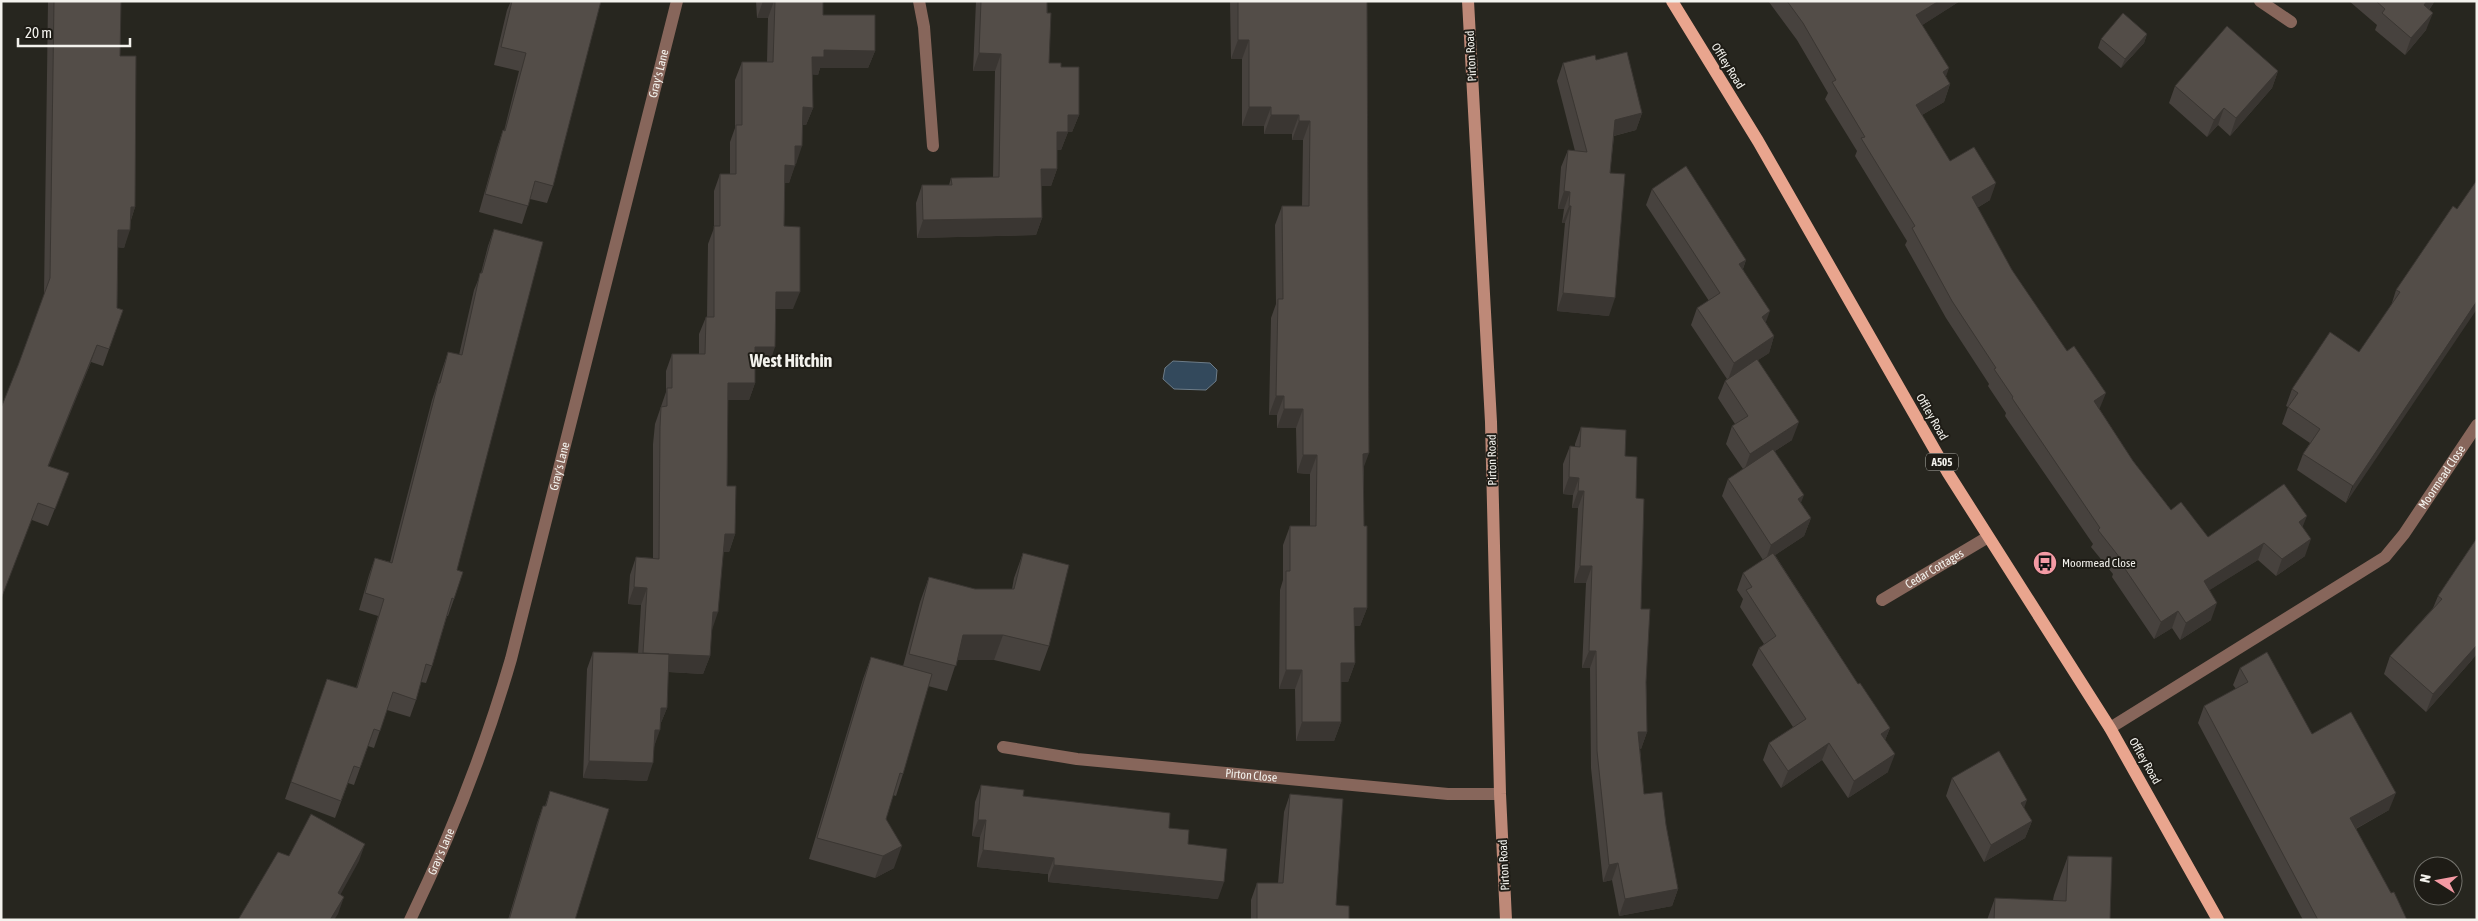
<svg xmlns="http://www.w3.org/2000/svg" width="2478" height="921" viewBox="0 0 2478 921" font-family="'Asap Condensed',sans-serif">
	<rect width="100%" height="100%" fill="#27261f"/>
	<path fill="#33495c" stroke="#6d7c88" d="M1173,361L1210,363L1217,370L1216,381L1206,390L1174,389L1163,379L1165,368Z"/>
	<g fill="none" stroke-linecap="round" stroke-linejoin="round">
		<path stroke="#87665b" stroke-width="12" d="M919,1L924,27L933,146"/>
		<g stroke="#87665b" stroke-width="12">
			<path d="M2260,1L2291,22"/>
			<path id="s1" d="M1882,600L1988,537"/>
			<path id="s2" d="M2110,728L2385,557L2404,534L2477,425"/>
			<path id="s3" d="M1003,747L1077,759L1448,794H1500"/>
			<path id="s4" d="M410,920C451,835 485,749 511,659L677,1"/>
		</g>
		<path stroke="#be8978" stroke-width="12" d="M1468,1L1491,422L1500,794L1506,920"/>
		<path stroke="#e9a58e" stroke-width="12" d="M1672,1L1758,141L1948,473L2110,728L2218,920"/>
	</g>
	<path fill="#47423e" d="M48,1H121L120,56L135,207L131,220L124,248L118,247L117,308L123,310L103,366L91,362L48,466L69,473L48,526L32,520L19,363L44,295Z
		M511,1H601L553,186L547,203L530,199L522,224L479,212L497,148L503,130L504,131L519,71L494,65L507,10Z
		M756,1H823V15L875,51L868,68H820L818,75L812,74L813,108L806,125H803L796,164H795L789,183H785L784,226L793,309H775L769,365L755,364V383L749,400H728L727,486L735,534L729,552H723L711,629L710,656L703,674L668,672L667,708L660,725L654,747L647,781L583,778L587,669L593,652L638,653L641,605L628,604L630,575L636,557L653,558V444L655,424L666,392V371L672,354H699V334L706,317H707L708,244L714,228V191L720,174H730V142L735,128V80L742,62H767L768,18H757Z
		M976,1H1047L1049,63L1061,67L1079,115L1072,132H1068L1061,150H1057V169L1051,186H1041L1042,218L1036,235L917,238L916,203L922,185H949L951,178L993,177L995,71H973Z
		M1230,1H1367L1364,467V526L1367,608L1360,626H1354L1355,663L1348,682H1341V722L1334,741H1296L1295,689H1279L1280,590L1283,580V545L1290,526H1310V474L1297,473L1296,428H1277V415H1269L1271,318L1276,304L1275,225L1282,206H1302L1303,140H1292V134H1264V126H1242V59H1231Z
		M1769,1H1960L1922,25L1946,77L1950,84L1944,102L1922,115L1950,161L1990,200L1977,208L2012,270L2100,410L2133,461L2171,510L2208,537L2303,527L2305,556L2276,576L2258,560L2209,590L2211,620L2180,640L2172,628L2154,639L2112,577L2113,574L2091,547L2093,544L2005,416L2006,413L1988,386L1989,384L1946,318L1905,245L1907,241L1855,156L1857,151L1825,99L1828,93L1797,40L1769,2Z
		M2349,1H2434L2433,4L2429,10L2426,30L2405,55L2375,30L2377,25Z
		M2147,34L2144,43L2121,68L2098,48L2101,39Z
		M1596,60L1642,113L1636,130L1614,136L1610,173L1609,316L1557,311L1565,223H1562L1564,209H1558L1561,167L1568,150L1575,151L1557,81L1563,63Z
		M2278,71L2272,88L2230,136L2218,125L2207,137L2169,103L2175,86Z
		M1652,189L1746,260L1743,269L1766,323L1774,336L1769,353L1758,360L1792,440L1775,451L1801,503L1811,518L1804,536L1775,555L1858,684L1890,728L1885,740L1888,772L1848,798L1822,760L1781,788L1763,760L1769,743L1793,727L1752,665L1759,648L1764,644L1740,607L1743,599L1737,590L1743,573L1763,560L1722,496L1728,479L1743,469L1726,444L1732,426L1735,424L1718,398L1725,381L1727,379L1691,325L1697,308L1709,301L1646,205Z
		M2457,209L2346,503L2297,470L2303,454L2310,443L2282,424L2288,407L2286,406L2292,389L2359,352L2391,306L2396,290Z
		M494,229L457,570L454,599L448,616H447L432,666L426,683L421,682L416,700L410,717L387,710L374,748L368,746L354,785L348,783L335,818L285,799L327,679L356,688L378,616L359,610L369,575L375,558L390,562L432,400L448,352L459,355L474,290L481,273L488,246Z
		M1581,427L1625,456L1636,498L1641,609L1646,682L1647,732L1641,749H1640L1644,794L1666,825L1678,889L1672,906L1619,916L1612,880L1603,882L1591,768L1590,668H1582L1586,583H1574L1578,508H1572L1573,495L1563,494V464L1570,446L1575,447V444Z
		M2477,538L2472,660L2426,712L2384,674L2390,656L2433,608L2438,596Z
		M1023,553L1049,646L1040,671L994,660H957L947,691L928,686L903,774L896,796L893,795L886,819L894,868L875,878L809,859L863,679L871,657L903,666L920,602L929,577L975,589H1012L1014,578Z
		M2240,668L2312,734L2389,810L2356,829L2391,893L2407,920H2303L2198,723L2204,706L2236,689L2233,685Z
		M1952,778L2024,808L2032,821L2025,838L1984,862L1946,796Z
		M981,785L1023,796L1169,828L1188,844L1218,899L1048,882V874L977,867L980,837L972,836L975,802Z
		M550,791L575,920H508L537,823L543,806H545Z
		M1290,794L1336,905L1349,920H1251V900L1257,883H1278L1284,812Z
		M2068,856L2110,920L2053,900L2054,895Z
		M1995,898L1994,920H1987Z"/>
	<path fill="#3a3632" d="M763,1H774L768,18H757Z
		M1939,1H1960L1910,33L1916,15Z
		M2427,1H2434L2433,4L2417,23L2424,5Z
		M2433,13L2426,30L2405,55L2411,38Z
		M2147,34L2144,43L2121,68L2125,59Z
		M1238,40H1249L1242,59H1231Z
		M824,50L875,51L868,68H820L818,75L806,74L812,57Z
		M979,53L1001,54L995,71H973Z
		M1949,68L1943,85V72Z
		M2278,71L2272,88L2230,136L2236,118Z
		M1950,84L1944,102L1910,122L1916,105Z
		M803,107L813,108L806,125H797Z
		M1249,107H1271L1264,126H1242Z
		M2224,108L2218,125L2207,137L2214,120Z
		M1642,113L1636,130L1609,137L1615,120Z
		M1068,115H1079L1072,132H1062Z
		M1271,115H1299L1292,134H1264Z
		M1299,121H1310L1303,140H1292Z
		M1057,132H1068L1061,150H1051Z
		M795,146H802L796,164L789,163Z
		M785,165L795,166L789,183H779Z
		M1041,169H1057L1051,186H1034Z
		M1996,183L1990,200L1965,215L1972,197Z
		M1564,191L1570,192L1564,209H1558Z
		M1569,206H1571L1565,223H1562Z
		M131,207H135L129,225Z
		M1042,218L1036,235L917,238L923,220Z
		M118,230H130L124,248L112,247Z
		M1746,260L1740,276L1739,264Z
		M776,292H800L793,309H769Z
		M1563,293L1615,298L1609,316L1557,311Z
		M2477,301V309L2346,503L2353,486Z
		M1770,311L1764,327L1762,317Z
		M1774,336L1769,353L1728,380L1734,363Z
		M97,345L91,362L42,483L48,466Z
		M755,347H775L769,365L749,364Z
		M728,383H755L749,400H722Z
		M2106,393L2099,410L2094,401Z
		M1276,396H1284L1277,415H1269Z
		M1284,409H1303L1296,428H1277Z
		M1799,422L1792,440L1744,471L1750,454Z
		M1369,453L1362,472L1363,454Z
		M1303,455H1317L1310,474L1297,473Z
		M1569,477L1579,478L1573,495L1563,494Z
		M1578,491H1584L1578,508H1572Z
		M1804,495L1797,513L1798,499Z
		M2307,516L2300,533L2299,522Z
		M1811,518L1804,536L1765,562L1771,545Z
		M725,534H735L729,552H719Z
		M2311,539L2305,556L2276,576L2282,559Z
		M2264,543L2258,560L2197,598L2204,581Z
		M1580,566H1592L1586,583H1574Z
		M634,587L647,588L641,605L628,604Z
		M2217,603L2211,620L2180,640L2186,623Z
		M1354,608H1367L1360,626H1347Z
		M2178,611L2172,628L2154,639L2161,622Z
		M713,612H718L712,630L706,629Z
		M963,635H1003L994,660H954Z
		M2477,645V654L2472,660L2426,712L2433,694Z
		M1589,651H1596L1590,668H1582Z
		M643,653L710,656L703,674L637,670Z
		M1341,663H1355L1348,682H1334Z
		M1286,670H1302L1295,689H1279Z
		M661,708H667L660,725Z
		M1302,722H1341L1334,741H1296Z
		M1890,728L1883,745L1881,734Z
		M655,730H660L654,747Z
		M1638,732H1647L1641,749H1632Z
		M1829,743L1822,760L1781,788L1788,771Z
		M1895,754L1888,772L1848,798L1854,781Z
		M589,761L653,763L647,781L583,778Z
		M2396,793L2389,810L2344,835L2350,818Z
		M2027,800L2021,817V803Z
		M978,820H986L980,837L972,836Z
		M2032,821L2025,838L1984,862L1991,845Z
		M365,844L359,861L332,910L338,893Z
		M902,846L894,868L875,878L883,856Z
		M983,850L1054,858L1048,874L977,867Z
		M1618,863L1612,880L1603,882L1609,865Z
		M1054,865L1224,882L1218,899L1048,882Z
		M1678,889L1672,906L1619,916L1625,899Z
		M344,897L338,914L334,920H330Z"/>
	<path fill="#534d48" stroke="#3a3632" d="M54,1H121L120,56H136L135,207H131L130,230H118L117,308L123,310L109,349L97,345L48,466L69,473L55,509L38,503L1,599V408L19,363L50,278Z
		M512,1H601L553,186L535,181L528,206L485,194L503,130L505,131L526,53L501,47Z
		M775,1H823V15H875V51L824,50V57H812L813,108L803,107L802,146H795V166L785,165L784,226L800,227V292H776L775,347H755V383H728L727,486H736L735,534H725L718,612H713L710,656L643,653L647,588L634,587L636,557L659,559L660,427L661,407L667,406V388H672V354H705L706,317H714V226H720V174H736V125H742V62H773Z
		M981,1H1047V13H1051L1049,63H1061V67H1079V115H1068V132H1057V169H1041L1042,218L923,220L922,185H952L951,178L999,177L1001,54L979,53Z
		M1238,1H1367L1369,453L1363,454L1364,526H1367V608H1354L1355,663H1341V722H1302V670H1286V571H1290V526H1316L1317,455H1303V409H1284V396H1276L1278,299H1283L1282,206H1309L1310,121H1299V115H1271V107H1249V40H1238Z
		M1787,1H1939L1916,15L1949,68L1943,72L1950,84L1916,105L1950,161L1974,147L1996,183L1972,197L2012,270L2067,351L2074,346L2106,393L2094,401L2133,461L2171,510L2181,502L2208,537L2284,484L2307,516L2299,522L2311,539L2282,559L2264,543L2204,581L2217,603L2186,623L2178,611L2161,622L2119,560L2120,558L2098,530L2100,528L2012,398L2013,397L1994,369L1996,368L1952,301L1912,228L1915,226L1861,138L1865,137L1832,82L1836,80L1803,23Z
		M2376,1H2427L2424,5L2433,13L2411,38L2382,13L2385,9Z
		M2123,13L2147,34L2125,59L2101,39Z
		M2227,26L2278,71L2236,118L2224,108L2214,120L2175,86Z
		M1627,52L1642,113L1615,120L1610,173L1625,174L1615,298L1563,293L1571,206H1569L1570,192L1564,191L1568,150L1587,152L1563,63L1595,55L1596,60Z
		M1686,166L1746,260L1739,264L1770,311L1762,317L1774,336L1734,363L1697,308L1720,293L1652,189Z
		M2477,180V301L2353,486L2303,454L2320,429L2288,407L2298,393L2292,389L2330,332L2359,352L2400,292L2396,290L2453,206L2457,209Z
		M494,229L543,242L457,570L463,572L454,599L452,598L432,666L426,664L416,700L393,692L380,731L374,729L360,768L354,766L341,801L291,782L327,679L357,688L384,599L365,593L375,558L392,563L438,383H440L448,352L462,355L480,273H482Z
		M1757,359L1799,422L1750,454L1732,426L1748,416L1725,381Z
		M1581,427L1626,430L1625,456L1637,457L1636,498L1644,499L1641,609H1650L1646,682L1647,732H1638L1644,794L1662,792L1666,825L1678,889L1625,899L1618,863L1609,865L1597,751L1596,651H1589L1592,566H1580L1584,491H1578L1579,478L1569,477L1570,446L1580,447Z
		M1773,449L1804,495L1798,499L1811,518L1771,545L1728,479Z
		M2477,538V645L2433,694L2390,656L2442,599L2438,596Z
		M1023,553L1069,565L1049,646L1003,635H963L956,666L909,654L929,577L975,589H1014Z
		M1773,553L1858,684L1860,683L1890,728L1881,734L1895,754L1854,781L1829,743L1788,771L1769,743L1806,719L1759,648L1776,636L1746,590L1752,587L1743,573Z
		M593,652L669,654L667,708H661L660,730H655L653,763L589,761Z
		M2267,652L2312,734L2351,712L2396,793L2350,818L2391,893L2394,892L2407,920H2318L2204,706L2248,682L2240,668Z
		M871,657L932,674L903,774L900,773L886,819L902,846L883,856L817,838Z
		M1999,751L2027,800L2021,803L2032,821L1991,845L1952,778Z
		M981,785L1024,790L1023,796L1170,813L1169,828L1189,830L1188,844L1227,849L1224,882L1054,865V858L983,850L986,820H978Z
		M550,791L609,809L575,920H509L543,806H546Z
		M1290,794L1343,799L1336,905L1349,906V920H1257V883H1283Z
		M311,814L365,844L338,893L344,897L330,920H238L278,852L289,856Z
		M2068,856L2112,857L2110,920H1994L1995,898L2066,901Z"/>
	<defs>
		<g id="bus-disc" transform="scale(1.25)"><circle r="9.5" fill="#f49aa4" stroke="#1e1c16"/><path d="M-5-6H5V4H4V6H2V4H-2V6H-4V4H-5ZM-3.5-4V0h7V-4ZM-3.5 1.2v1.5H-2V1.2ZM2 1.2v1.5H3.5V1.2Z" fill="#111"/></g>
	</defs>
	<g fill-rule="evenodd">
		<use href="#bus-disc" x="2045" y="563"/>
	</g>
	<g text-anchor="middle" dominant-baseline="central" stroke-width="4" stroke-linejoin="round" paint-order="stroke">
		<rect fill="#1e1c16" stroke="#b3b2ac" stroke-width="1" x="1926" y="453.5" width="32" height="17" rx="4"/>
		<g font-size="11" font-weight="bold" fill="#f3f2ed">
			<text x="1942" y="462">A505</text>
		</g>
		<g font-size="12" fill="#f3f2ed" stroke="#1e1c16">
			<text transform="translate(1471 56) rotate(-93)">Pirton Road</text>
			<text transform="translate(1728 66) rotate(58)">Offley Road</text>
			<text stroke="none"><textPath href="#s4" startOffset="884">Gray's Lane</textPath></text>
			<text transform="translate(1932 417) rotate(60)">Offley Road</text>
			<text transform="translate(1492 460) rotate(-91)">Pirton Road</text>
			<text stroke="none"><textPath href="#s4" startOffset="479">Gray's Lane</textPath></text>
			<text stroke="none"><textPath href="#s2" startOffset="422">Moormead Close</textPath></text>
			<text stroke="none"><textPath href="#s1" startOffset="61">Cedar Cottages</textPath></text>
			<text transform="translate(2145 761) rotate(60)">Offley Road</text>
			<text stroke="none"><textPath href="#s3" startOffset="250">Pirton Close</textPath></text>
			<text stroke="none"><textPath href="#s4" startOffset="75">Gray's Lane</textPath></text>
			<text transform="translate(1504 865) rotate(-93)">Pirton Road</text>
		</g>
		<g font-size="12" fill="#f3f2ed" stroke="#1e1c16" text-anchor="start">
			<text x="2062" y="563">Moormead Close</text>
		</g>
		<g font-size="18" font-weight="bold" fill="#f3f2ed" stroke="#1e1c16">
			<text x="791" y="360">West Hitchin</text>
		</g>
	</g>
	<rect width="2478" height="921" fill="none" stroke="#f3f2ed" stroke-width="5"/>
	<g transform="translate(2438 881) rotate(281)"><circle r="24" fill="#1e1c16" stroke="#73726c"/>
	<path d="M0-4L9 19L0 12L-9 19Z" fill="#f49aa4"/>
	<text y="-8" font-size="14" font-weight="bold" text-anchor="middle" fill="#f3f2ed">N</text>
	</g>
	<path d="M18 38v8h112v-8" fill="none" stroke="#f3f2ed" stroke-width="2.5"/>
	<text x="25" y="38" font-size="15" fill="#f3f2ed" stroke="#1e1c16" stroke-width="4" paint-order="stroke">20 m</text>
</svg>
